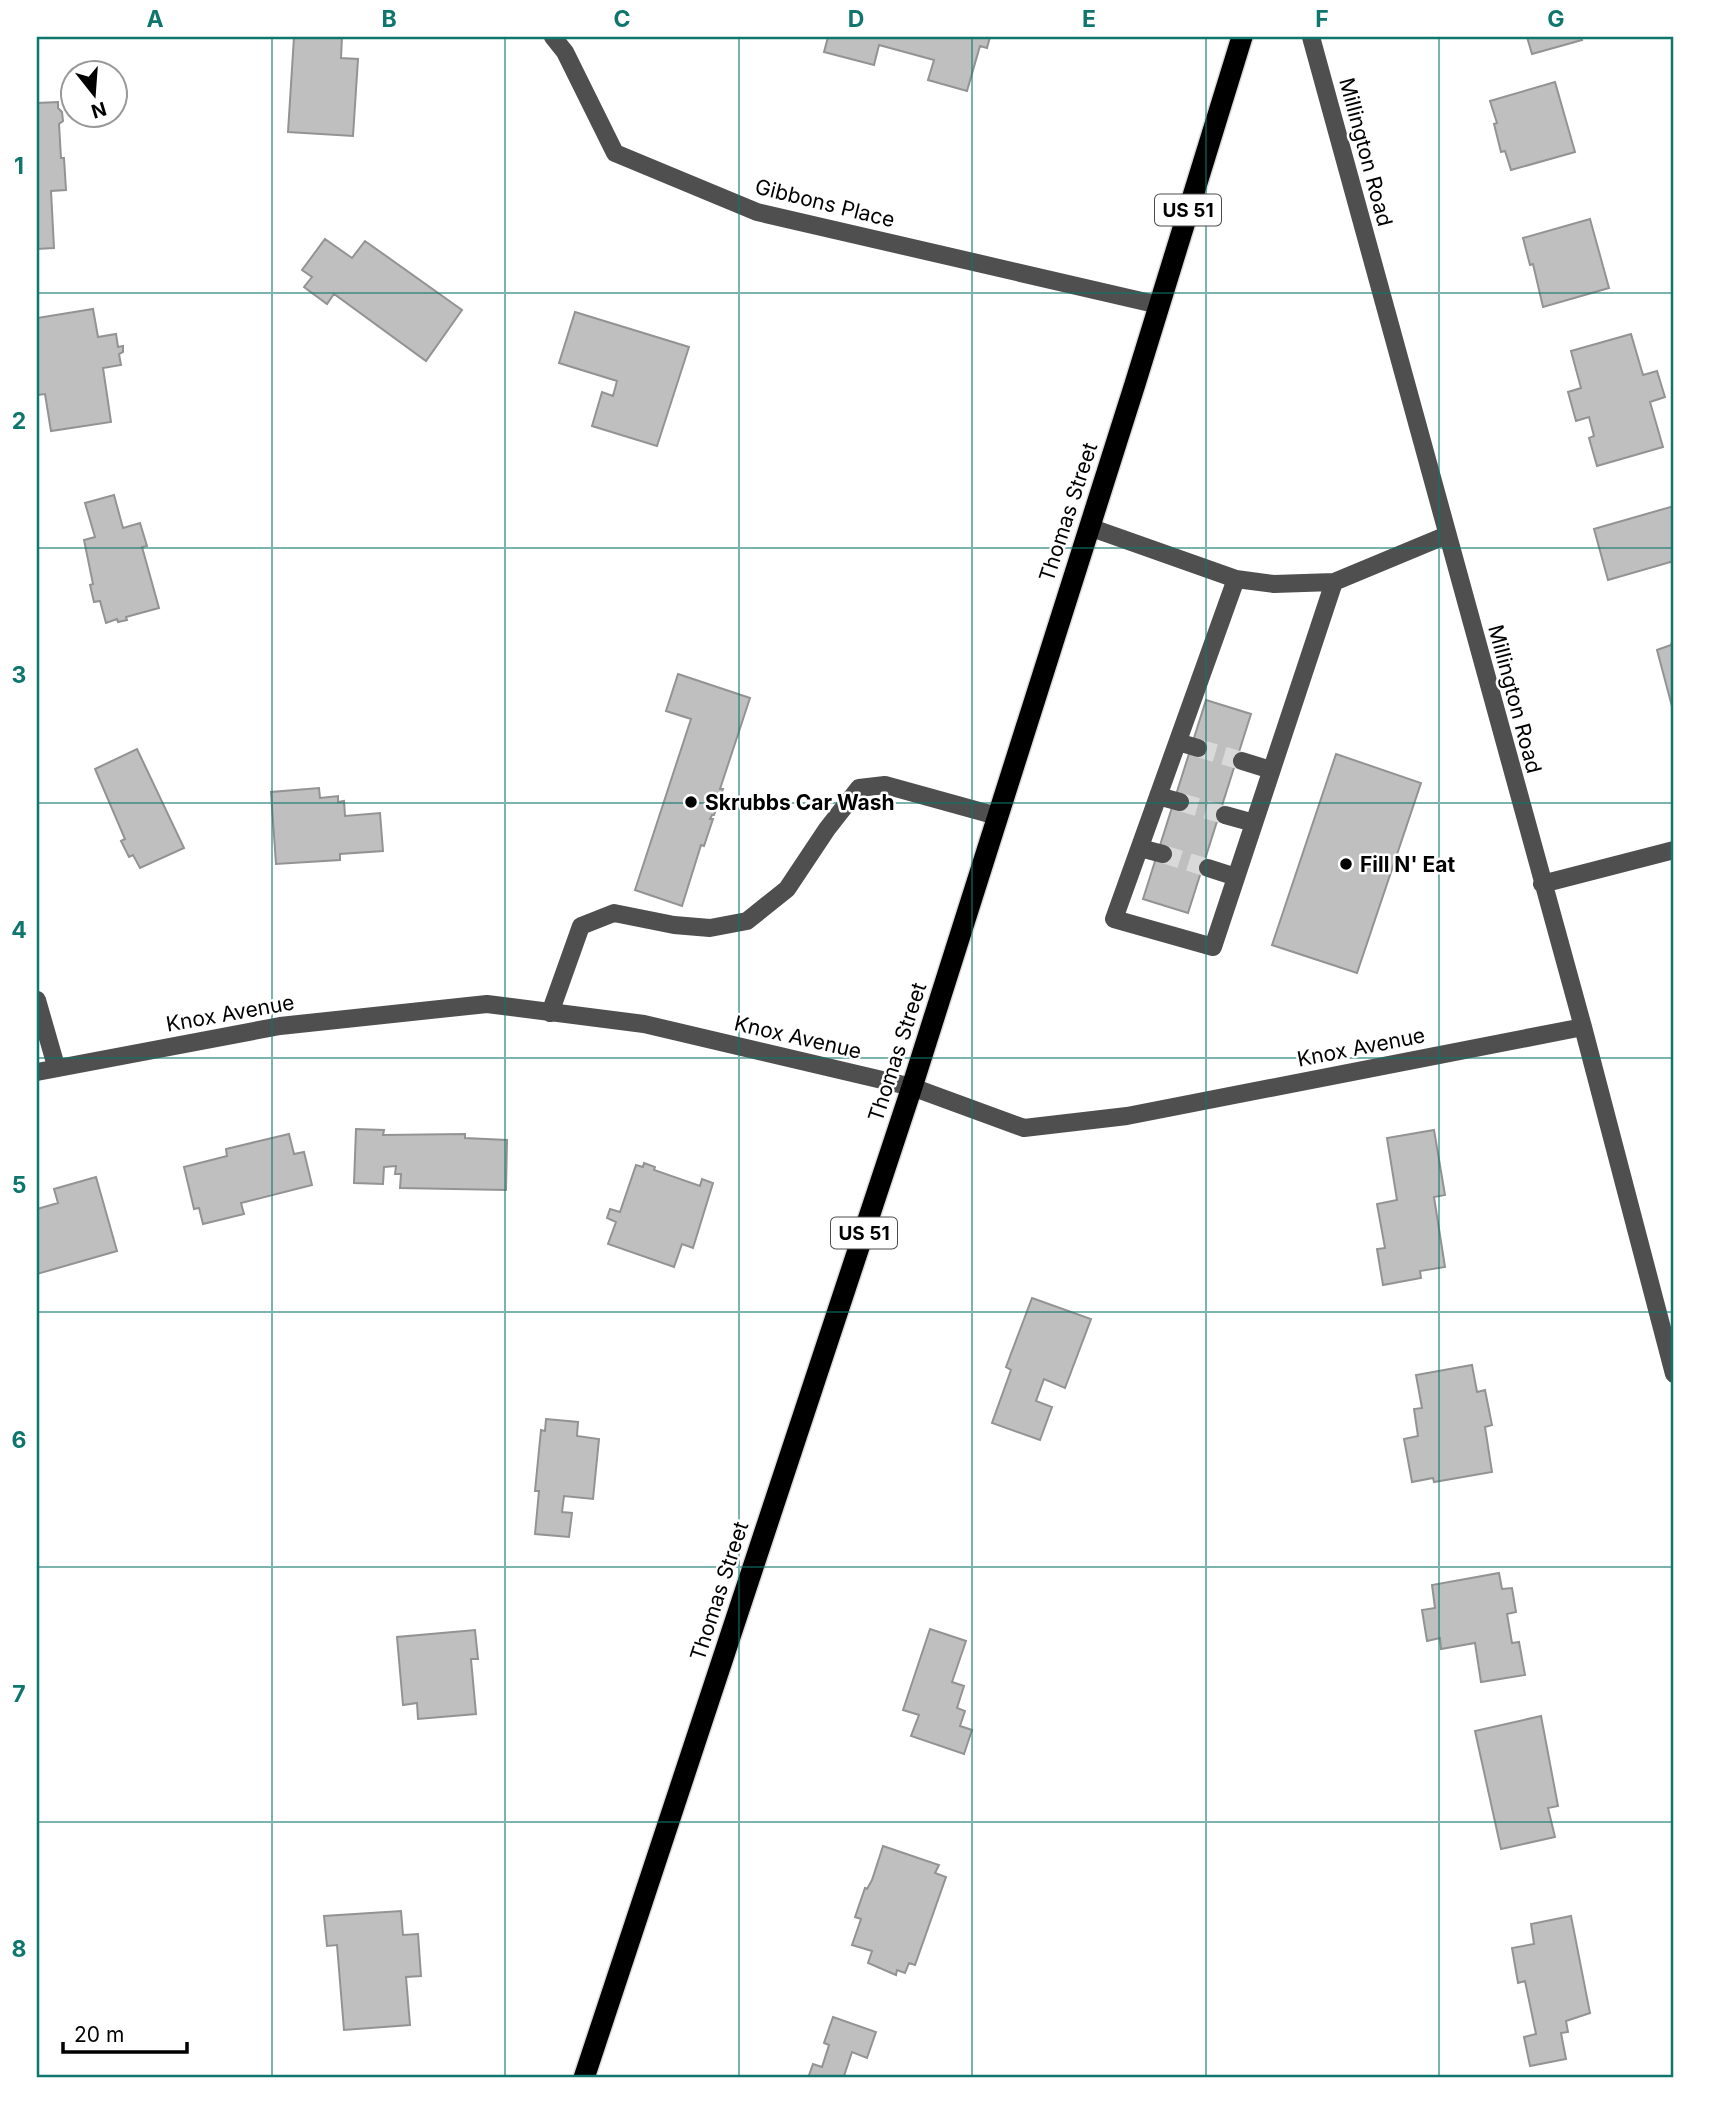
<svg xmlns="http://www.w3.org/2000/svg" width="1711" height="2115" viewBox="0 0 1711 2115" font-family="Inter,sans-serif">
	<rect width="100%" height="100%" fill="#fff"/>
	<path fill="#bfbfbf" stroke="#939393" stroke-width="2" d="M294,37H342L341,58L358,59L353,136L288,132Z
		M828,37H990L987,48L980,46L967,91L928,80L934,60L879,45L874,65L824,52Z
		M1527,37H1581L1582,40L1532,54Z
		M1555,82L1575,152L1511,170L1505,151L1501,152L1494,124L1497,123L1490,101Z
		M58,102V108L62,112L63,121L59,124L61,158H64L66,190L51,191L54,248L37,249V103Z
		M1590,219L1609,288L1543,307L1533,264L1530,265L1523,238Z
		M325,239L352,258L365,241L462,310L426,361L334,294L327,304L304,287L312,277L302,270Z
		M93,309L98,337L116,334L118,347L123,346V352L119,354L121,365L103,368L111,422L51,431L45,394L37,395V318Z
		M575,312L689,347L657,446L592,426L602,392L613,396L617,381L559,363Z
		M1631,334L1643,375L1657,371L1665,397L1650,402L1663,447L1597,466L1589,438L1594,436L1589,417L1576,421L1568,392L1581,388L1571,351Z
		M114,495L123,528L140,523L147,546L142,547L159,608L126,617L127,620L118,622L117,619L106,623L100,601L94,602L90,585L93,584L84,540L95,537L85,503Z
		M1674,506V561L1608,580L1594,529Z
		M1674,635V714L1657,650L1671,645Z
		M678,674L750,698L720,789H723L714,815H712L710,819H713L704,846L701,845L682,906L635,890L691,719L666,711Z
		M1206,700L1251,714L1188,913L1143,899Z
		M137,749L184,848L140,868L133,855L129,857L121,841L125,839L95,769Z
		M1336,754L1421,783L1357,973L1272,945Z
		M319,788L320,798L338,796V802L344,801L345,816L380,813L383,851L340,854V860L276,864L271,792Z
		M356,1129L384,1130L383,1135L465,1134V1138L507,1140L506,1190L400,1188L401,1174H395L396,1166L384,1167L383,1184L354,1183Z
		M1434,1130L1445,1195L1434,1197L1445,1267L1420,1271L1421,1278L1383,1285L1377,1249L1385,1248L1377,1204L1397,1200L1387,1138Z
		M289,1134L294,1154L304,1152L312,1185L241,1203L244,1214L203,1224L199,1208L194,1209L184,1167L227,1156L226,1149Z
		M644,1163L655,1167L654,1170L700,1186L702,1179L713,1183L693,1248L682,1244L674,1267L608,1244L616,1222L607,1218L610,1209L620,1212L636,1165L643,1167Z
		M96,1177L117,1251L37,1274V1209L58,1203L54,1189Z
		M1032,1298L1091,1319L1065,1388L1044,1379L1036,1401L1052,1407L1040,1440L992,1423L1011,1370L1006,1367Z
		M1472,1365L1477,1392L1485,1390L1492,1425L1485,1427L1492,1472L1434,1482L1433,1478L1412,1482L1404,1439L1418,1436L1414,1409L1422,1408L1416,1375Z
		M546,1419L578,1422L577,1436L599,1439L593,1499L564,1496L562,1512L572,1513L569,1537L535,1534L539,1491H535L541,1430L545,1431Z
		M1499,1573L1502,1589L1512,1588L1516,1612L1507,1614L1512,1643L1519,1642L1525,1675L1481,1682L1475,1643L1441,1649L1440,1638L1427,1641L1422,1610L1435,1608L1432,1585Z
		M930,1629L966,1641L952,1682L964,1686L957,1708L965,1711L960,1726L972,1730L964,1754L911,1736L919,1715L903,1710Z
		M475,1630L478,1659H471L476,1714L418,1719L417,1703L403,1705L397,1637Z
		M1541,1716L1558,1806L1548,1808L1555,1837L1501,1849L1475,1731Z
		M883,1846L939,1865L935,1873L946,1877L915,1965L909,1963L905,1973L897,1970L896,1975L868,1963L872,1951L852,1945L861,1919L855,1917L865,1888L867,1889L872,1880Z
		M401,1911L403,1935L418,1934L421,1976L406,1977L410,2025L344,2030L337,1945L327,1946L324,1916Z
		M1571,1916L1590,2013L1566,2021L1568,2032L1561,2033L1566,2059L1530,2066L1524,2037L1536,2034L1525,1981L1518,1983L1512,1948L1534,1944L1531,1924Z
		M833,2017L876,2032L867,2058L852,2052L844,2076L853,2078H808L813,2064L822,2067L829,2045L824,2043Z"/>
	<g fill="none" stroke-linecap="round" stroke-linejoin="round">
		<path stroke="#d9d9d9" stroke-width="18" stroke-dasharray="18 9" stroke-linecap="butt" d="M1198,748L1242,761
			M1180,802L1225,815
			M1163,854L1208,868"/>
		<g stroke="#dbdbdb" stroke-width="24">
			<path id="highway" d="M584,2078L912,1087L1135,384L1242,37"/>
		</g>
		<path stroke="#4f4f4f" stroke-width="18" d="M553,37L565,52L615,153L757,212L1159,305
			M1311,37L1583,1027L1674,1374
			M1089,527L1236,579L1274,584L1334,582L1447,535
			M1236,579L1114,919L1213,947L1334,582
			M1178,742L1198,748
			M1242,761L1271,770
			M1158,796L1180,802
			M1225,815L1254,823
			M1140,848L1163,854
			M1208,868L1236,877
			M1542,884L1674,850
			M37,1000L56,1066
			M550,1013L581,926L614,913L674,925L710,928L747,921L787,889L827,829L859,788L885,785L997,816
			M37,1072L280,1026L487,1004L644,1024L912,1087L1024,1128L1127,1116L1583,1027"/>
		<use href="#highway" stroke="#000" stroke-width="21"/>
	</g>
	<path fill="none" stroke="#0f766e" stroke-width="2" stroke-opacity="0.55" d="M272,37V2078M505,37V2078M739,37V2078M972,37V2078M1206,37V2078M1439,37V2078M37,293H1674M37,548H1674M37,803H1674M37,1058H1674M37,1312H1674M37,1567H1674M37,1822H1674"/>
	<g fill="#000" stroke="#fff" stroke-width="2.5">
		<circle cx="691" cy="802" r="7"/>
		<circle cx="1346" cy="864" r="7"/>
	</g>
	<g text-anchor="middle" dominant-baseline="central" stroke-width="5" stroke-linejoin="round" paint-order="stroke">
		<g fill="#fff" stroke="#4c4c4c" stroke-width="2">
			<rect x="1155" y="194.5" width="66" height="31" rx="5"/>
			<rect x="831" y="1217.5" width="66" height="31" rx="5"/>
		</g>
		<g font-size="19" font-weight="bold" fill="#000">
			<text x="1188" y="210">US 51</text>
			<text x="864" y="1233">US 51</text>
		</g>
		<g font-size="21" fill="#000" stroke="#fff">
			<text transform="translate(1366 152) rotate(75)">Millington Road</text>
			<text transform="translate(825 203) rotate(14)">Gibbons Place</text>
			<text transform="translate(1068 512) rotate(-72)">Thomas Street</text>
			<text transform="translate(1515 699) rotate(75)">Millington Road</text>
			<text transform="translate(230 1013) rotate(-10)">Knox Avenue</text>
			<text transform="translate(798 1037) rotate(13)">Knox Avenue</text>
			<text transform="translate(1361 1047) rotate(-11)">Knox Avenue</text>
			<text transform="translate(897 1052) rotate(-72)">Thomas Street</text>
			<text transform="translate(719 1591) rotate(-72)">Thomas Street</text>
		</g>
		<g font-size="21" font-weight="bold" fill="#000" stroke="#fff" text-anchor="start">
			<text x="705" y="802">Skrubbs Car Wash</text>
			<text x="1360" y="864">Fill N' Eat</text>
		</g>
	</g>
	<rect width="1711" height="2115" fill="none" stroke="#ffffff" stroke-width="77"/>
	<g transform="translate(94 94) rotate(163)"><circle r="33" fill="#ffffff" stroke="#999999" stroke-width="2"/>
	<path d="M0-5L12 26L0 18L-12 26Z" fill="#000000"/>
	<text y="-10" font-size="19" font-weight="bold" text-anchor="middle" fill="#000000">N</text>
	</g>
	<path d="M63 2042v10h124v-10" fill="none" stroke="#000000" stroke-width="3.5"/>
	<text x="74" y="2042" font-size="21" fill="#000000" stroke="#ffffff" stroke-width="5" paint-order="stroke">20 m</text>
	<rect x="38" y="38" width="1634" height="2038" fill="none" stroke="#0f766e" stroke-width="2.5"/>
	<g font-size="23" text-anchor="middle" font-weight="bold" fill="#0f766e">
		<text x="155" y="27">A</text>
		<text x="389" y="27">B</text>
		<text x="622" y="27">C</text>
		<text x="856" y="27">D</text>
		<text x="1089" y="27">E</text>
		<text x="1322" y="27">F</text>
		<text x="1556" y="27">G</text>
		<text x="19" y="174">1</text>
		<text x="19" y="429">2</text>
		<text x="19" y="683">3</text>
		<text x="19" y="938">4</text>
		<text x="19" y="1193">5</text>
		<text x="19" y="1448">6</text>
		<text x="19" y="1702">7</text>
		<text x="19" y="1957">8</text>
	</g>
</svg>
